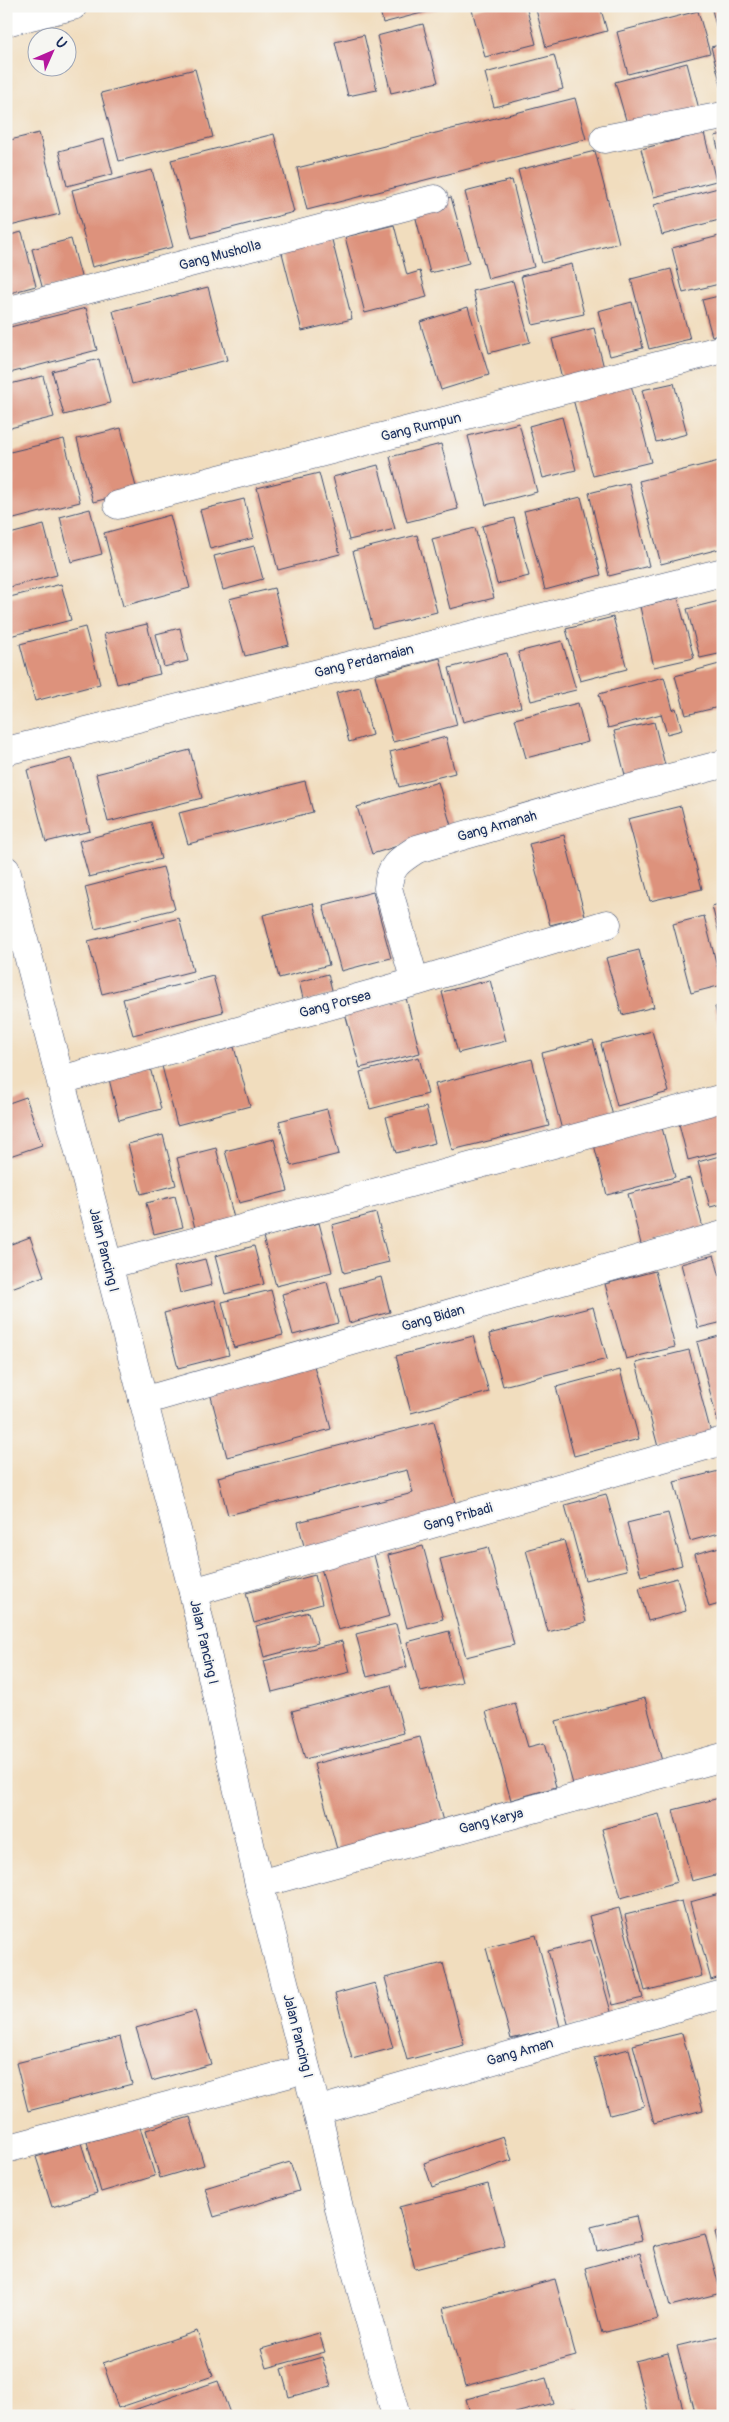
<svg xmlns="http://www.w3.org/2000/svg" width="729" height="2422" viewBox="0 0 729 2422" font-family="Pangolin,sans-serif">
	<rect width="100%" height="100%" fill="#f6f6f2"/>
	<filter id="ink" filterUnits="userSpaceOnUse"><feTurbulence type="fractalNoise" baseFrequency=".02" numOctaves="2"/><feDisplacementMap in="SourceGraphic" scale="10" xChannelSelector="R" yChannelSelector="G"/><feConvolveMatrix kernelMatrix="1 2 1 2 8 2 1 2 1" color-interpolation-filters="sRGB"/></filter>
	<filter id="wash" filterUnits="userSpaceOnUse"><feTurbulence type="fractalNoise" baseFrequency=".0096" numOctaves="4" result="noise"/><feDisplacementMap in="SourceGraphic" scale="20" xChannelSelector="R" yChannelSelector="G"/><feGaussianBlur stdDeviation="1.12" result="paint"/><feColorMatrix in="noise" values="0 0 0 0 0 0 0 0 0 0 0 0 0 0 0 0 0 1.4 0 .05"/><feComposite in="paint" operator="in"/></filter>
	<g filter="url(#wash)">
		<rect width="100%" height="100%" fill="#f1ddbe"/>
		<g id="blocks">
			<path fill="#dd927c" d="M379,6H445V7L383,23Z
				M486,6H526L536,44L485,57L472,10Z
				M535,6H600L607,31L546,47Z
				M711,6H723V40L720,41Z
				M698,11L710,53L628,74L617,32Z
				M423,24L438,82L391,93L377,36Z
				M364,35L377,90L348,96L335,42Z
				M723,44V88L722,89L711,47Z
				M554,55L563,89L494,107L485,73Z
				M687,63L699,109L628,127L615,82Z
				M195,69L213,137L119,161L101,93Z
				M575,98L586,139L307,210L297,168Z
				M39,133L60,214L6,227V141Z
				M704,133L716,181L654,197L641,149Z
				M274,134L294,212L192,238L171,160Z
				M723,134V165H722L715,136Z
				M104,139L113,174L67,186L59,151Z
				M595,151L619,243L542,263L518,170Z
				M152,170L173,247L92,267L72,190Z
				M512,180L534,267L488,279L465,192Z
				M718,188L723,207V219L662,235L654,205Z
				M451,197L469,263L430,273L413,207Z
				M394,225L407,275L420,271L427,297L365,313L345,237Z
				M22,232L36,286L6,294V236Z
				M723,235V283L683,293L672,248Z
				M331,236L352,319L302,331L281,249Z
				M71,239L82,280L43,290L32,249Z
				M572,264L584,314L533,325L521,276Z
				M671,269L690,339L649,349L631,279Z
				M513,281L530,342L489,353L473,291Z
				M208,287L227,360L132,384L113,311Z
				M723,295V334L712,336L702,300Z
				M632,302L643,348L610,356L598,311Z
				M468,307L489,375L441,390L420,322Z
				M86,308L97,350L6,374V328Z
				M594,328L605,372L563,382L552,339Z
				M99,359L110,403L64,415L52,371Z
				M43,376L54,417L6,429V385Z
				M630,381L651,462L593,476L572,395Z
				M674,383L687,434L656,442L642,390Z
				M562,417L576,470L543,478L529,426Z
				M519,423L537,492L486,505L468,436Z
				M121,428L137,491L93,502L77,439Z
				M64,439L80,502L6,521V453Z
				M441,444L458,509L407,522L390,457Z
				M719,461L723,475V548L661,564L639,481Z
				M378,465L395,529L349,540L333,477Z
				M319,473L340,554L278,570L257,488Z
				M629,483L649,566L609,576L589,493Z
				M581,497L601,575L545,590L524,511Z
				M244,499L254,538L210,549L200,510Z
				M90,509L102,554L71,562L60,517Z
				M170,515L190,588L123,606L104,533Z
				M514,518L529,576L497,584L482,526Z
				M44,525L57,575L6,588V535Z
				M475,528L494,598L450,609L432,539Z
				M417,535L437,612L373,628L353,551Z
				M254,546L263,579L223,590L214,556Z
				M61,584L71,620L6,637V598Z
				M274,588L289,645L245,656L229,599Z
				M678,598L694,658L654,667L640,607Z
				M719,601L723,615V653L700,658L687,609Z
				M613,617L627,669L580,681L566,629Z
				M147,624L160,674L117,684L104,634Z
				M85,627L100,684L35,701L20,644Z
				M180,628L188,661L164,667L156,634Z
				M562,641L576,690L531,701L518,652Z
				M507,653L521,707L463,722L449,668Z
				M440,658L457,725L393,742L375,675Z
				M723,663V706L686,715L675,676Z
				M664,677L673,710L676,708L682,730L667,734L661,714L608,728L599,694Z
				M360,687L372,735L349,742L336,693Z
				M578,703L588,742L526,758L515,719Z
				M654,722L666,769L626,779L614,731Z
				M446,737L455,773L399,787L390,752Z
				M190,750L202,798L108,822L96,774Z
				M72,758L90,831L46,842L27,770Z
				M305,781L313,812L188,844L179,813Z
				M438,782L452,829L372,854L357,807Z
				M681,806L702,889L650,901L628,819Z
				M151,822L161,859L89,877L79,841Z
				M564,835L585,916L550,925L529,844Z
				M163,867L175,909L95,929L85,887Z
				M373,892L391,958L341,971L323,905Z
				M313,903L329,965L279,978L263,915Z
				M723,903V945H722L712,906Z
				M704,916L722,985L691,993L673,924Z
				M179,918L193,971L102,994L88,941Z
				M639,950L654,1007L622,1015L606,958Z
				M328,974L333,994L304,1002L299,982Z
				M213,976L223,1012L133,1035L123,999Z
				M490,980L506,1041L458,1053L442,992Z
				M406,998L420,1053L360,1068L345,1013Z
				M723,1005V1036H722L715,1007Z
				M652,1031L669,1092L617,1106L601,1044Z
				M593,1040L613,1116L562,1130L542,1053Z
				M234,1047L250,1106L177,1125L162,1066Z
				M419,1057L428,1094L370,1109L360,1072Z
				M532,1059L549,1126L452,1150L435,1084Z
				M149,1064L161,1109L119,1120L108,1075Z
				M26,1097L42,1145L7,1157L6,1104Z
				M426,1107L435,1143L396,1153L386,1117Z
				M723,1108V1151L688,1160L678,1120Z
				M327,1109L339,1154L291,1166L279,1121Z
				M661,1124L675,1177L607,1195L593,1141Z
				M163,1135L176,1185L141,1194L128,1144Z
				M274,1139L288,1191L239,1203L225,1151Z
				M216,1148L235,1222L196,1232L177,1158Z
				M723,1155V1204L710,1207L698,1162Z
				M690,1178L703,1228L641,1244L628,1194Z
				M175,1196L183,1227L154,1234L146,1203Z
				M376,1213L389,1262L344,1273L332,1225Z
				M319,1223L332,1272L276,1286L263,1237Z
				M30,1237L44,1276L6,1290V1246Z
				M254,1246L264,1284L225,1294L215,1256Z
				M714,1255L723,1288V1322L698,1328L681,1264Z
				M205,1259L212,1285L180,1293L174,1267Z
				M655,1271L675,1347L626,1359L605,1284Z
				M381,1277L390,1312L349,1323L340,1288Z
				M327,1282L338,1323L293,1335L282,1294Z
				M271,1290L283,1335L234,1348L222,1302Z
				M215,1300L229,1355L178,1368L164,1313Z
				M593,1307L607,1359L503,1386L489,1334Z
				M723,1335V1422L718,1423L697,1342Z
				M473,1336L489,1392L411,1413L396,1356Z
				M689,1350L711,1433L658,1447L636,1363Z
				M313,1362L331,1429L227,1457L209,1389Z
				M620,1370L639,1439L574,1456L556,1387Z
				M434,1421L457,1511L305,1550L298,1522L413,1493L407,1470L228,1515L218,1477Z
				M723,1470V1532L690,1541L674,1482Z
				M606,1494L627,1570L585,1580L565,1505Z
				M668,1513L682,1565L641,1576L627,1523Z
				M564,1540L586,1622L548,1632L526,1550Z
				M423,1546L443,1619L407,1628L388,1555Z
				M723,1546V1603L709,1607L695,1554Z
				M488,1547L514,1645L466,1657L440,1559Z
				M374,1555L390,1616L338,1630L321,1568Z
				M315,1575L322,1604L254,1623L246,1593Z
				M677,1578L686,1611L648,1621L639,1588Z
				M309,1612L318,1643L264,1657L256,1626Z
				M396,1624L407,1667L367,1677L356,1634Z
				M449,1631L462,1682L421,1692L407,1642Z
				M342,1641L350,1672L272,1692L264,1661Z
				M391,1685L404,1733L305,1759L292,1711Z
				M645,1698L663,1765L574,1788L556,1721Z
				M515,1703L528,1747L544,1743L556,1787L511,1800L486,1712Z
				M420,1737L444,1825L338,1853L314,1764Z
				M723,1797V1873L692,1881L673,1810Z
				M659,1814L677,1882L621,1898L602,1829Z
				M723,1893V1976L711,1980L690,1902Z
				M682,1901L702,1976L645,1991L625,1915Z
				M619,1908L643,1998L613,2005L589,1916Z
				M536,1935L560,2027L511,2039L486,1948Z
				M591,1940L612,2015L569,2027L548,1951Z
				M443,1963L464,2045L407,2060L385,1978Z
				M375,1983L393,2048L352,2059L335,1994Z
				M195,2011L211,2064L152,2081L136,2028Z
				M682,2033L703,2110L654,2123L633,2045Z
				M120,2037L132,2084L28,2111L16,2063Z
				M629,2049L644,2106L610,2115L594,2058Z
				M190,2117L204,2165L160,2178L146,2130Z
				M140,2127L155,2176L101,2192L87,2142Z
				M503,2136L512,2160L432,2187L424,2163Z
				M81,2143L97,2193L52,2207L36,2157Z
				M290,2162L299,2191L214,2217L205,2188Z
				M488,2184L505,2246L415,2269L399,2207Z
				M636,2216L642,2240L597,2251L591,2227Z
				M723,2230V2259H722L715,2232Z
				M705,2234L721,2293L670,2306L654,2247Z
				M640,2253L658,2319L602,2333L585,2268Z
				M555,2279L576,2356L465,2386L443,2308Z
				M197,2331L213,2376L118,2408L103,2363Z
				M319,2333L325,2352L267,2368L261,2349Z
				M723,2335V2413L712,2416H695L677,2346Z
				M668,2353L685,2416H649L635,2361Z
				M322,2357L331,2386L289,2397L281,2369Z
				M546,2378L553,2403L504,2416H471L466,2399Z
				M218,2381L231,2416H126L125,2413Z
				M577,2408L580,2416H551V2415Z"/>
		</g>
	</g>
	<g filter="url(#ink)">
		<use href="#blocks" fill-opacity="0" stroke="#3b496c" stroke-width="1"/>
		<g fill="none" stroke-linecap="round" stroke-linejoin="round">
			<g stroke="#3b496c" stroke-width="29">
				<path id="minor" d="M6,22L73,6
					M604,139L723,116
					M6,311L434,199
					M118,505L723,349
					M6,751L723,572
					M415,982L388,888C389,866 400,860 417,849L604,795L723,764
					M61,1080L415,982L607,924
					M108,1265L723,1098
					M143,1401L723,1235
					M193,1592L723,1441
					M259,1884L723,1757
					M317,2111L723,1994
					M6,2149L306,2069"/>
			</g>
			<g stroke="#3b496c" stroke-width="29">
				<path id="secondary" d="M6,870L193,1592L259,1884L317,2111L342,2221L396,2416"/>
			</g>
			<use href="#minor" stroke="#fff" stroke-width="28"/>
			<use href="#secondary" stroke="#fff" stroke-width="28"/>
		</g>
	</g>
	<g text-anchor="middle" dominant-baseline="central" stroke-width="4" stroke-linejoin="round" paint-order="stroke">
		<g font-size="14" fill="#1b2f5e" stroke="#f6f6f2">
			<text transform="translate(220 255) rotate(-15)">Gang Musholla</text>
			<text transform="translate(421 427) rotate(-14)">Gang Rumpun</text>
			<text transform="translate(364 661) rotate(-14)">Gang Perdamaian</text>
			<text transform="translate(497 826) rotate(-16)">Gang Amanah</text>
			<text transform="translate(335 1004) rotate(-15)">Gang Porsea</text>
			<text transform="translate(104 1250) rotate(76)">Jalan Pancing I</text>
			<text transform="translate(433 1318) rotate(-16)">Gang Bidan</text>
			<text transform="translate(458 1517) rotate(-16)">Gang Pribadi</text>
			<text transform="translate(204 1642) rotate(77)">Jalan Pancing I</text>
			<text transform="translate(491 1821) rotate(-15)">Gang Karya</text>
			<text transform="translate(298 2036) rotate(76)">Jalan Pancing I</text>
			<text transform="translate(520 2052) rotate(-16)">Gang Aman</text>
		</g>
	</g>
	<rect width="729" height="2422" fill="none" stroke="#f6f6f2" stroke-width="25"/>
	<g transform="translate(52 52) rotate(45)"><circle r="24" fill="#f6f6f2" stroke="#9ea6b7"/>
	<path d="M0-4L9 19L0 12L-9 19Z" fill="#b5179e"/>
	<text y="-8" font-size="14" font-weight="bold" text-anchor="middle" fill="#1b2f5e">U</text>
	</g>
</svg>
